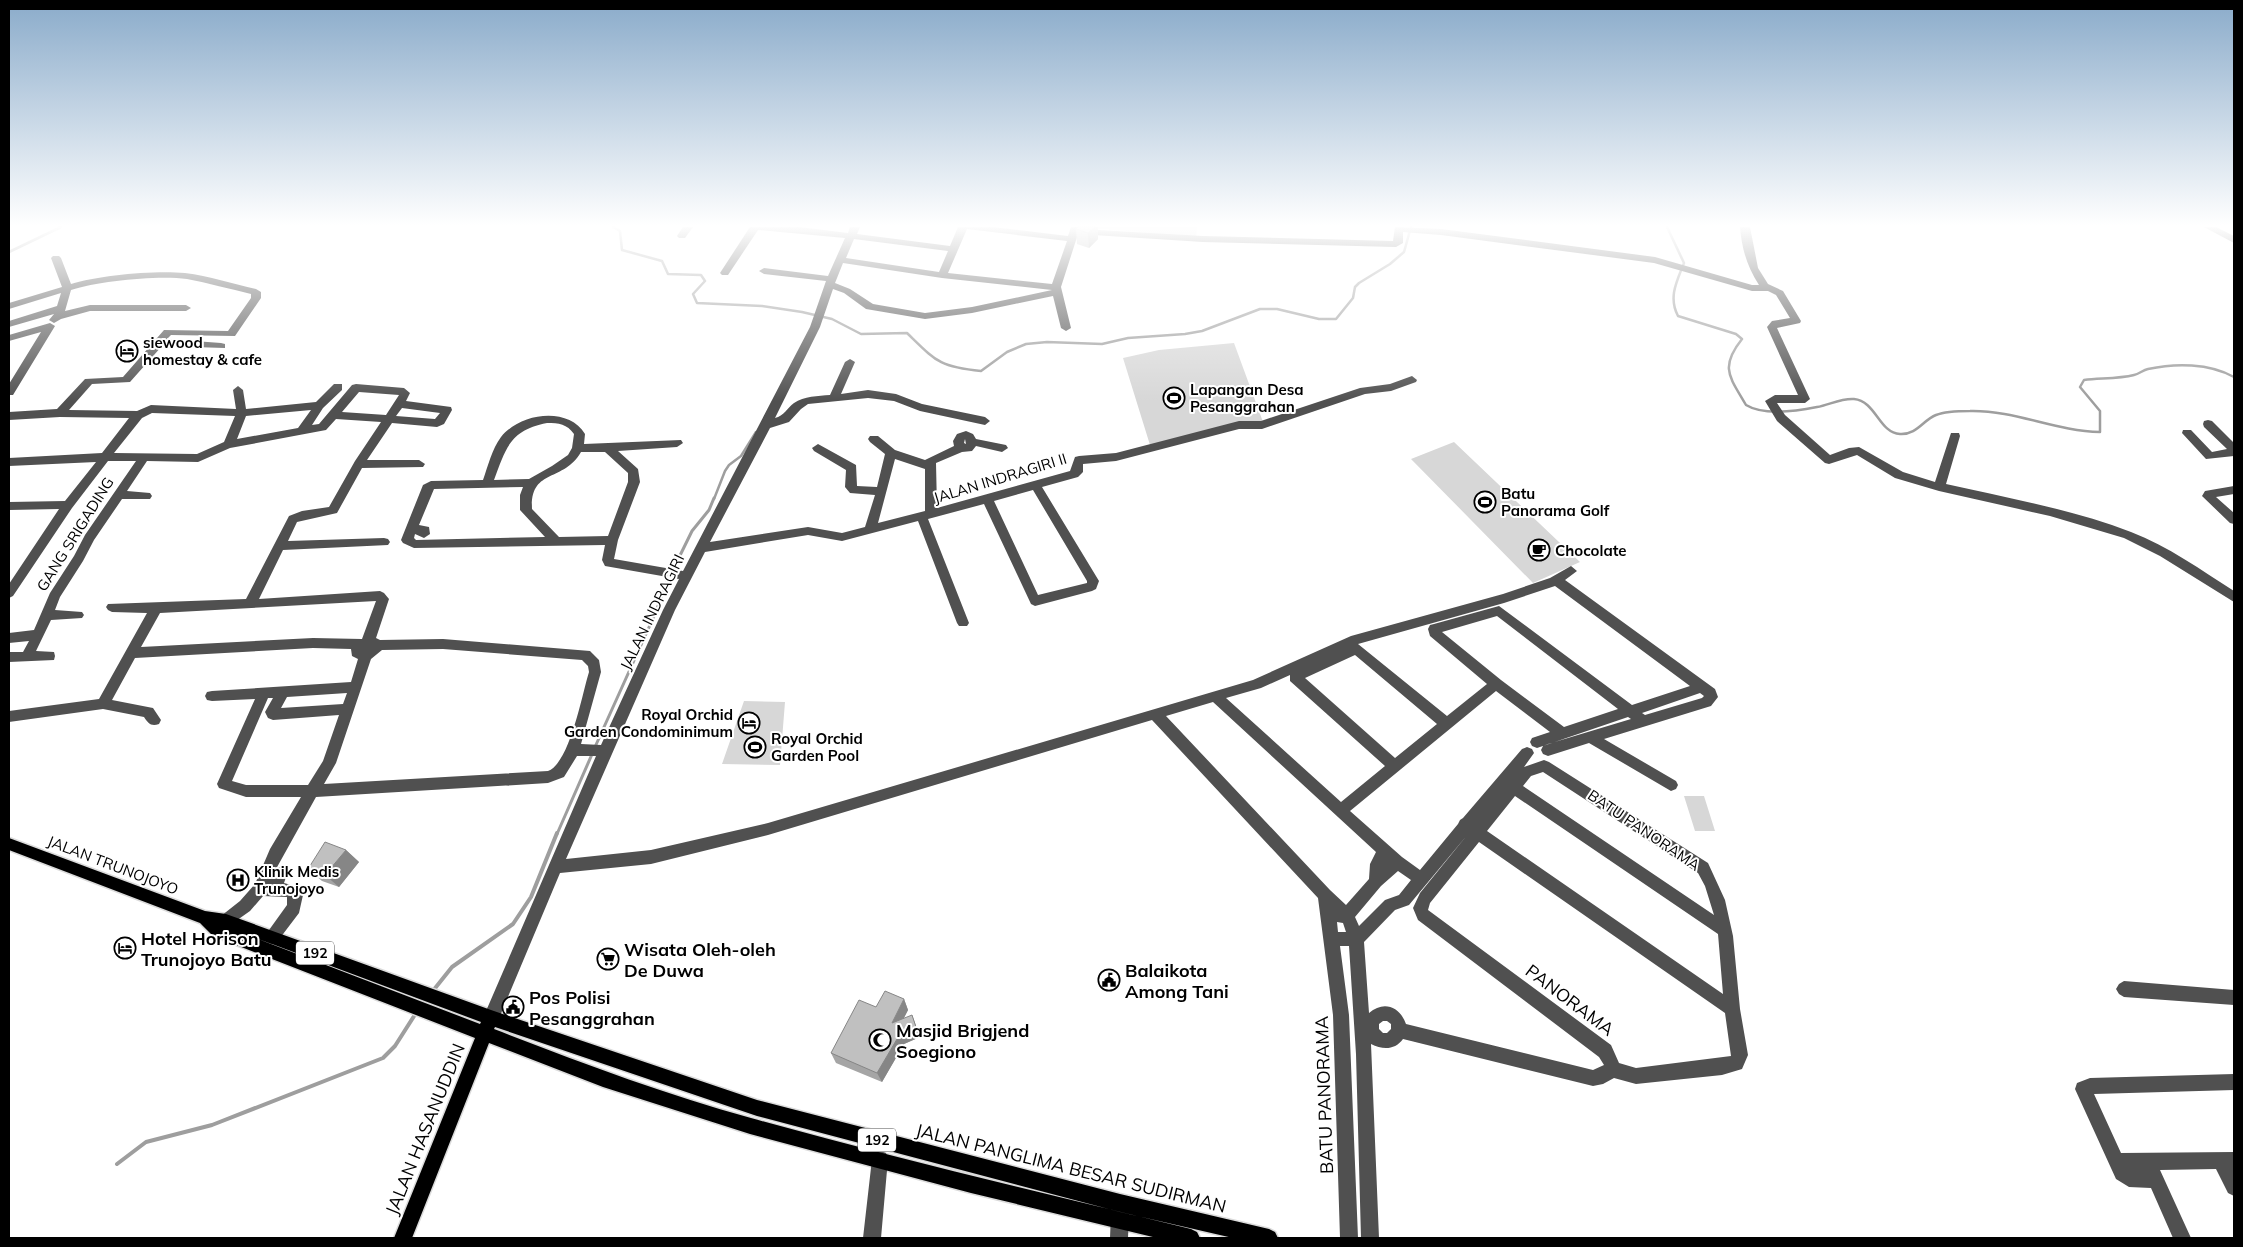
<svg xmlns="http://www.w3.org/2000/svg" width="2243" height="1247" viewBox="0 0 2243 1247" font-family="Mulish,sans-serif">
	<rect width="100%" height="100%" fill="#fff"/>
	<path fill="#d7d7d7" d="M1080,227H1197L1196,237Z
		M1234,343L1263,422L1150,445L1123,358L1159,350Z
		M1454,442L1580,562L1533,583L1411,459Z
		M744,701L785,702L780,765L722,764Z
		M1684,796H1704L1715,831H1695Z"/>
	<g fill="none" stroke-linecap="round" stroke-linejoin="round">
		<path stroke="#9e9e9e" stroke-width="2.5" d="M613,227L620,231L622,250L662,261L668,274L701,275L705,281L693,294L697,303L762,306L802,312L832,319L861,334L907,333C936,361 939,367 981,371L1007,352L1026,344L1047,342L1102,344L1128,338L1185,334L1202,331L1260,309H1277L1319,319H1336L1353,298L1355,287L1359,283L1390,264L1404,252L1411,227
			M1667,227L1684,263C1677,281 1668,297 1678,316L1736,334L1742,339C1719,368 1730,377 1746,405C1764,416 1797,411 1817,407C1829,405 1841,398 1854,399C1876,401 1879,433 1900,434C1917,435 1923,420 1936,415C1946,411 1959,411 1970,411C2015,410 2055,431 2100,432V411L2080,387L2084,380C2100,378 2118,379 2134,375C2139,374 2143,370 2148,369C2175,363 2209,363 2234,377
			M9,252L61,227
			M714,499L725,471L729,465L741,456L756,432"/>
		<path stroke="#9e9e9e" stroke-width="3" d="M595,747L655,614L667,582L692,531L709,510L714,498
			M557,834L593,752"/>
		<path stroke="#9e9e9e" stroke-width="4" d="M432,992L452,967L513,924L531,897L557,833
			M117,1164L146,1142L212,1125L383,1058L395,1046L416,1013"/>
		<g stroke="#dbdbdb" stroke-width="3">
			<path id="major" d="M9,838L205,911L226,914L491,1010L757,1100L1120,1194L1269,1229L1275,1232L1278,1238H1233L1120,1212L757,1116L495,1027L494,1029C579,1062 664,1094 751,1118C897,1159 1044,1193 1191,1229L1197,1232L1200,1238H1157L971,1193L750,1134L603,1087L489,1043L412,1238H394L475,1038L213,936L200,923L9,850ZM258,939L272,944L481,1022L480,1024Z"/>
		</g>
		<path fill="#505050" fill-rule="evenodd" d="M683,227H693L685,238H679L677,236Z
			M750,227H799L848,233L850,227H860L857,234L950,246L958,227H992L1068,236L1071,227H1081L1080,229L1203,236L1393,241L1395,227L1441,229L1655,257L1752,285H1759C1747,266 1742,250 1740,227H1750L1758,268L1768,284L1783,291L1801,321L1800,323L1777,328L1810,399L1805,403H1777L1785,415L1830,455L1849,448L1859,447L1903,472L1935,482L1950,436L1951,433H1959L1960,436L1946,484C2007,498 2072,509 2131,532C2168,546 2201,570 2234,591V602L2160,556L2124,538L2050,516L1939,491L1895,478L1857,455L1829,464L1825,463L1777,421L1765,401L1775,395H1798L1767,327L1772,321L1790,318L1776,295L1768,291H1752L1654,263L1441,235L1403,232V243L1396,247L1203,242L1078,234L1061,287L1071,328L1066,331L1061,328L1053,296L972,313L925,319L866,309L844,293L833,289L820,327L775,418C784,416 787,408 794,403C804,396 818,396 830,395L845,362L850,359L855,362L841,394L868,390L896,394L922,404L985,417L990,421L985,425L920,411L894,401L868,398L808,404L801,409L789,422L770,428L710,542L808,527L842,533L865,527L875,495L850,493L845,487L846,470L814,451L812,448L818,444L856,465L857,486L877,487L885,454L870,442L868,439L870,436H878L895,450L925,460L954,446L953,441L957,434L966,431L973,434L976,439L1006,445L1008,448L1002,452L976,446L972,451L962,452L936,463L937,508L1070,471L1075,457L1079,456L1116,453L1239,421H1261L1360,388L1390,384L1412,376L1417,380L1416,382L1391,391L1365,394L1262,429H1239L1116,461L1083,464V472L1078,477L1042,487L1099,581L1096,589L1092,591L1035,606L1031,604L984,504L928,519L969,623L967,626H959L957,623L918,521L842,541L808,535L705,552L675,610L566,859L651,850L768,823L1253,680L1351,636L1503,594L1550,578L1571,566L1577,571L1565,580L1715,689L1718,697L1711,706L1604,739L1676,781L1678,785L1676,789L1671,791L1589,743L1548,756L1543,754L1541,750L1543,746L1548,744L1631,719L1628,717L1537,748L1532,746L1530,742L1532,738L1550,732L1496,691L1350,811L1402,857L1420,870L1458,824L1460,820L1463,818L1522,749L1527,747L1532,749L1534,753L1524,767L1544,760L1549,762L1708,863L1725,900L1733,936L1740,1009L1748,1055L1742,1069L1722,1075L1636,1084L1614,1078L1603,1084L1593,1086L1403,1039C1395,1050 1383,1050 1371,1044L1379,1238H1361L1356,1054L1349,946H1340L1349,1015L1358,1238H1340L1333,1015L1318,898L1152,720L768,835L651,864L560,873L497,1023L491,1026L485,1023L483,1018L596,756H577L564,777L548,783L316,797L276,869L280,867L285,869L287,874L284,883L298,887L303,895L299,913L277,942L272,944L267,942L264,937L287,905V897L263,896L250,911L226,928L221,926L219,921L221,916L240,901L255,884L270,849L301,797H246L219,788L217,784L255,699L212,701L207,700L205,696L207,692L212,691L351,682L358,659L352,656L351,649L313,648L135,658L112,700L153,708L161,720L159,724C151,727 148,723 144,717L103,709L9,722V711L99,699L147,613L112,612L108,610L106,607L108,604L246,599L289,516L302,511L329,507L355,461L381,422L336,419L326,430L230,448L198,462L147,461L127,491L150,493L152,496L150,499H122L94,540L83,561L60,597L55,610L82,612L84,615L82,618L51,620L36,651L54,652L55,656L54,660L9,662V652H23L29,641L9,643V633L34,630L50,593L74,556L85,535L136,461H108L72,508L13,596L9,598V584L59,509L9,510V502L65,501L96,462L9,466V458L102,453L129,418L60,417L9,420V412L57,409L85,379L123,377L164,330L228,331L251,298V294C230,289 208,283 187,279C158,275 99,281 71,290L65,311L90,305H186L191,308L186,311H90L61,319L54,323L49,320L54,314L9,327V321L57,306L61,293L9,309V303L62,287L51,258L53,256H59L61,258L71,284C99,275 156,270 185,273C209,276 233,284 256,289L261,292V298L235,336L171,335L167,339L221,343L225,344V348L162,346L130,382L92,384L69,410L137,411L151,405L236,409L233,390L238,386L243,390L246,409L316,402L334,384H342V390L323,408L312,425L319,424L352,385L356,384L404,388L410,393L406,401L451,407L452,410L444,424L437,427L392,423L367,460H419L425,464L423,467L362,468L337,513L297,522L288,541L384,538L388,539L390,542L388,545L283,550L259,599L380,591L384,593L389,599L376,638L380,640L443,639L590,651L599,660L601,672L581,744L601,745L663,610L679,579L605,566L602,560L605,545L414,548L403,543L401,540L423,485L431,481L483,480C488,466 492,449 501,437C520,413 568,406 585,434L584,444L681,440L683,443L677,447L618,451L638,469L640,482L618,540L614,559L683,571L810,327L826,281L764,274L759,271L764,268L828,276L845,238L758,230L728,275H722L720,273ZM967,229L1067,241L1052,284L948,273ZM854,239L948,251L939,272L846,258ZM843,263L942,278L1052,290L972,307L925,313L873,304L850,289L835,283ZM359,392L399,395L386,415L342,412ZM402,408L440,413L435,419L396,416ZM311,410L298,428L237,439L246,416ZM152,413L235,416L224,442L197,454L114,453L142,418ZM547,423C559,423 567,424 574,434L572,448L568,455L552,466L529,479L494,480C506,448 510,430 547,423ZM965,439L966,444L964,443ZM581,452H605L628,473V482L608,536L559,537L532,509C530,468 563,483 581,452ZM895,459L925,469V511L878,523ZM523,487L520,495V510L545,537L416,540L414,538L415,534L424,538L430,534L429,527L419,525L434,489ZM1033,490L1087,581V583L1038,595L994,501ZM1555,586L1690,686L1632,705L1499,606L1434,624L1430,625L1428,629L1430,636L1487,684L1447,716L1358,644L1504,603ZM376,601L362,639L313,638L141,647L160,613ZM1497,616L1618,709L1564,727L1501,680L1442,632ZM443,649L582,660L588,666L589,672C582,694 570,763 548,771L324,784L336,763L371,659L382,650ZM1355,655L1437,724L1395,758L1305,678ZM1290,675V681L1385,766L1341,802L1226,698L1261,688ZM347,693L343,704L281,708L287,697ZM1700,693L1704,696L1702,698L1645,715L1642,713ZM268,698H273L265,712L268,718L273,720L339,715L323,761L308,785H246L232,781ZM1213,702L1376,852L1370,864L1369,879L1346,905L1330,890L1166,716ZM1543,772L1698,873L1705,886L1714,915L1523,786L1531,776ZM1515,796L1718,934L1723,994L1487,831ZM1468,834L1420,893L1413,908L1418,920L1599,1057L1604,1065L1593,1070L1406,1024C1400,1007 1384,1000 1369,1013L1364,942L1395,910L1409,905ZM1479,842L1725,1013L1731,1056L1636,1068L1619,1063L1611,1045L1428,910L1430,903ZM1398,871L1411,880L1399,895L1385,900L1359,926L1355,917L1381,886ZM1337,922L1343,923L1346,932H1338ZM1383,1021H1387L1391,1024V1029L1387,1033H1383L1379,1029V1024Z
			M2204,227H2216L2234,236V243Z
			M50,323L55,326L13,395H9V384L41,332L9,341V335Z
			M2208,420L2212,421L2234,443V456L2206,459L2182,433L2183,430H2191L2212,452L2227,449L2204,427L2203,424L2204,421Z
			M2234,486V494L2216,497L2234,513V524L2230,523L2202,496L2205,491Z
			M2124,981L2234,990V1005L2124,997L2119,994L2116,989L2119,984Z
			M2234,1074V1090L2094,1094L2121,1153L2234,1152V1196L2228,1193L2216,1169L2160,1170L2191,1238H2173L2151,1188L2129,1187L2116,1179L2075,1089L2077,1083L2090,1078Z
			M880,1151L886,1153L888,1159L881,1238H863L872,1159L874,1153Z
			M1120,1204L1126,1207L1129,1213L1128,1238H1110L1111,1213L1114,1207Z"/>
		<use href="#major" fill="#000" fill-rule="evenodd"/>
	</g>
	<path fill="#a5a5a5" d="M1078,227L1098,239L1089,248L1077,244L1076,229Z
		M346,850L359,862L339,887L322,881L308,869Z
		M904,999L908,1010L904,1018L920,1037L904,1044L882,1082L836,1063L831,1053L876,1007Z"/>
	<path fill="#868686" d="M1095,227H1098V239L1089,248L1088,233Z
		M346,850L359,862L339,887L325,875Z
		M904,999L908,1010L896,1033L892,1023Z
		M912,1015L920,1037L904,1044L882,1082L877,1073L900,1034Z"/>
	<path fill="#c0c0c0" stroke="#868686" d="M1078,227H1095L1088,233L1076,229Z
		M325,842L346,850L325,875L308,869Z
		M885,991L904,999L892,1023L912,1015L916,1027L900,1034L877,1073L831,1053L859,1000L876,1007Z"/>
	<linearGradient id="sky" x2="0" y2="1"><stop stop-color="#8aabca"/><stop offset="0.56" stop-color="#fff"/><stop offset="1" stop-color="#fff" stop-opacity="0"/></linearGradient>
	<rect width="2243" height="402" fill="url(#sky)"/>
	<defs>
		<g id="hotel-ring" transform="scale(1.125)"><circle r="9.5" fill="#fff" stroke="#000" stroke-width="1.5"/><path d="M-6-4.5h1.5V1H6V5H4.5V3h-9V5H-6ZM-4 0a1.8 1.8 0 1 1 3.6 0ZM.5 0V-2.5h3Q6-2.5 6 0Z" fill="#000"/></g>
		<g id="stadium-ring" transform="scale(1.125)"><circle r="9.5" fill="#fff" stroke="#000" stroke-width="1.5"/><path d="M0-5a6.5 5 0 1 0 0 10a6.5 5 0 1 0 0-10ZM-3.5-1.8h7v3.6h-7Z" fill="#000"/></g>
		<g id="cafe-ring" transform="scale(1.125)"><circle r="9.5" fill="#fff" stroke="#000" stroke-width="1.5"/><path d="M-5.5-4.5H6V0H3Q3 3.5 0 3.5H-2.5Q-5.5 3.5-5.5 0ZM3-3.2v2h1.7v-2ZM-6 4.5H4V6H-6Z" fill="#000"/></g>
		<g id="hospital-ring" transform="scale(1.125)"><circle r="9.5" fill="#fff" stroke="#000" stroke-width="1.5"/><path d="M-5-5h3v3.5h4V-5h3V5h-3V1.5h-4V5h-3Z" fill="#000"/></g>
		<g id="supermarket-ring" transform="scale(1.125)"><circle r="9.5" fill="#fff" stroke="#000" stroke-width="1.5"/><path d="M-6-5.5h2.5l.6 2H6L4.5 2H-2.5L-4.4-4H-6ZM-1.5 3.2a1.3 1.3 0 1 0 .1 0ZM3 3.2a1.3 1.3 0 1 0 .1 0Z" fill="#000"/></g>
		<g id="civic-ring" transform="scale(1.125)"><circle r="9.5" fill="#fff" stroke="#000" stroke-width="1.5"/><path d="M-.6-6.5H3V-4.5H.6V-3L4-1V1h2V6H-6V1h2V-1L-.6-3ZM-1.2 2.5V6h2.4V2.5Z" fill="#000"/></g>
		<g id="mosque-ring" transform="scale(1.125)"><circle r="9.5" fill="#fff" stroke="#000" stroke-width="1.5"/><path d="M3.5-4.9A6 6 0 1 0 3.5 4.9A5 5 0 1 1 3.5-4.9Z" fill="#000"/></g>
	</defs>
	<g fill-rule="evenodd">
		<use href="#hotel-ring" x="127" y="351"/>
		<use href="#stadium-ring" x="1174" y="398"/>
		<use href="#stadium-ring" x="1485" y="502"/>
		<use href="#cafe-ring" x="1539" y="550"/>
		<use href="#hotel-ring" x="749" y="723"/>
		<use href="#stadium-ring" x="755" y="747"/>
		<use href="#hospital-ring" x="238" y="880"/>
		<use href="#hotel-ring" x="125" y="948"/>
		<use href="#supermarket-ring" x="608" y="959"/>
		<use href="#civic-ring" x="1109" y="980"/>
		<use href="#civic-ring" x="513" y="1007"/>
		<use href="#mosque-ring" x="880" y="1040"/>
	</g>
	<g text-anchor="middle" dominant-baseline="central" stroke-width="4" stroke-linejoin="round" paint-order="stroke">
		<g fill="#fff" stroke="#4c4c4c" stroke-width="1">
			<rect x="296" y="941.5" width="38" height="23" rx="4"/>
			<rect x="858" y="1128.5" width="38" height="23" rx="4"/>
		</g>
		<g font-size="14" font-weight="bold" fill="#000">
			<text x="315" y="953">192</text>
			<text x="877" y="1140">192</text>
		</g>
		<g font-size="15" font-weight="bold" fill="#000" stroke="#fff" text-anchor="start">
			<text x="143" y="342">siewood<tspan x="143" dy="17">homestay &amp; cafe</tspan></text>
			<text x="1190" y="389">Lapangan Desa<tspan x="1190" dy="17">Pesanggrahan</tspan></text>
			<text x="1501" y="493">Batu<tspan x="1501" dy="17">Panorama Golf</tspan></text>
			<text x="1555" y="550">Chocolate</text>
			<text x="733" y="714" text-anchor="end">Royal Orchid<tspan x="733" dy="17">Garden Condominimum</tspan></text>
			<text x="771" y="738">Royal Orchid<tspan x="771" dy="17">Garden Pool</tspan></text>
			<text x="254" y="871">Klinik Medis<tspan x="254" dy="17">Trunojoyo</tspan></text>
		</g>
		<g font-size="15" fill="#000" stroke="#fff">
			<text transform="translate(1000 478) rotate(-17)">JALAN INDRAGIRI II</text>
			<text transform="translate(75 534) rotate(-58)">GANG SRIGADING</text>
			<text transform="translate(652 612) rotate(-64)">JALAN INDRAGIRI</text>
			<text transform="translate(1644 830) rotate(34)">BATU PANORAMA</text>
			<text transform="translate(113 865) rotate(21)">JALAN TRUNOJOYO</text>
		</g>
		<g font-size="18" font-weight="bold" fill="#000" stroke="#fff" text-anchor="start">
			<text x="141" y="938">Hotel Horison<tspan x="141" dy="21">Trunojoyo Batu</tspan></text>
			<text x="624" y="949">Wisata Oleh-oleh<tspan x="624" dy="21">De Duwa</tspan></text>
			<text x="1125" y="970">Balaikota<tspan x="1125" dy="21">Among Tani</tspan></text>
			<text x="529" y="997">Pos Polisi<tspan x="529" dy="21">Pesanggrahan</tspan></text>
			<text x="896" y="1030">Masjid Brigjend<tspan x="896" dy="21">Soegiono</tspan></text>
		</g>
		<g font-size="18" fill="#000" stroke="#fff">
			<text transform="translate(1570 1000) rotate(37)">PANORAMA</text>
			<text transform="translate(1324 1095) rotate(-92)">BATU PANORAMA</text>
			<text transform="translate(425 1129) rotate(-68)">JALAN HASANUDDIN</text>
			<text transform="translate(1071 1168) rotate(14)">JALAN PANGLIMA BESAR SUDIRMAN</text>
		</g>
	</g>
	<rect width="2243" height="1247" fill="none" stroke="#000000" stroke-width="20"/>
</svg>
